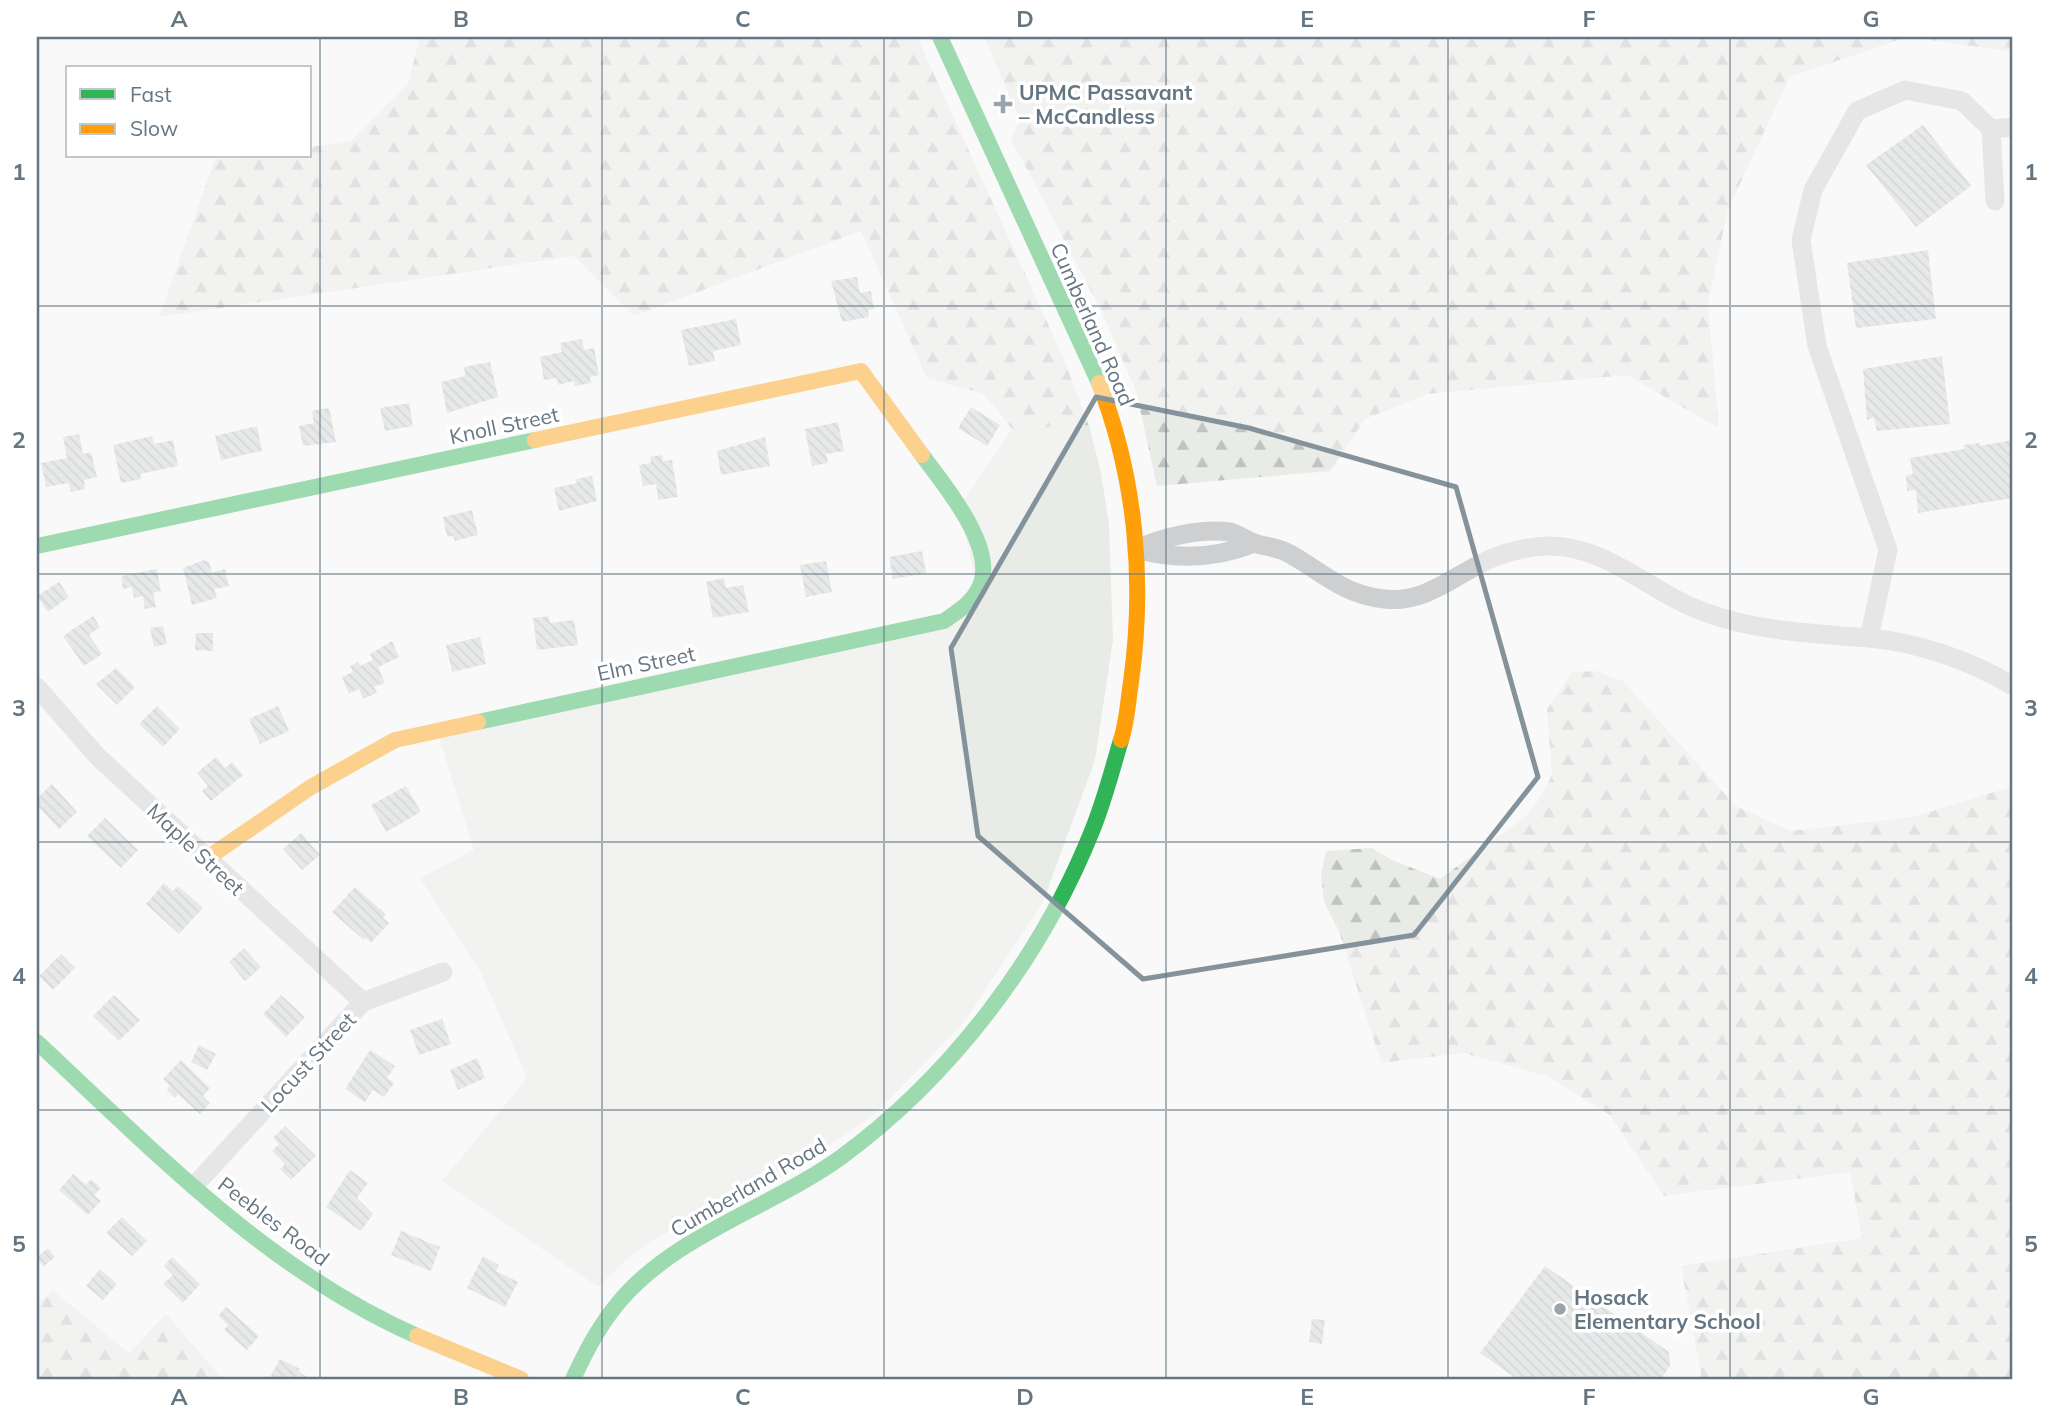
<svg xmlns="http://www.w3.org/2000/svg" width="2050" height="1416" viewBox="0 0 2050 1416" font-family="Mulish,sans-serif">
	<defs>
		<pattern id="forest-firs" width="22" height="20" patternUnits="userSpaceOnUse" patternTransform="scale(1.75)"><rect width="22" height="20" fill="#e8ebe6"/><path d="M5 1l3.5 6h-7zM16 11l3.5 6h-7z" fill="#c0c3c0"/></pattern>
		<pattern id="building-back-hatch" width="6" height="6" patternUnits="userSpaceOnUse" patternTransform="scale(1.75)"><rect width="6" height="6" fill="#d0d2d3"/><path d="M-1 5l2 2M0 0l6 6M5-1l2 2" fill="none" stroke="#acafb1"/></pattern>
	</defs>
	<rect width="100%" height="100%" fill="#f9f9f9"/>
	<path fill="#e8ebe6" d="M1089,425L1101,473L1109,525L1113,640L1095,760L1043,902L965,1021L875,1114L783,1177L659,1236L625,1261L598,1287L442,1181L527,1078L481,973L420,878L474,850L436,729L931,625L978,591L959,507L1012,429Z"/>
	<path fill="url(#forest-firs)" d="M420,37H917L1063,357L1089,425L1012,429L984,394L927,378L861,231L634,316L574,256L159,317L215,159L310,156V147L350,142L408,83Z
		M984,37H1907L1790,77L1728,209L1708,304L1719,428L1627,375L1428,394L1365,419L1330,471L1157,486L1136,391L1101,310L1011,139L1020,120Z
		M1909,37H2013V52Z
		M1596,671L1623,681L1736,806L1790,831L1913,817L2013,786V1379H1702L1681,1266L1862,1238L1850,1172L1664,1196L1610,1115L1547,1076L1463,1053L1381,1063L1339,931L1324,902L1321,875L1326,851L1372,848L1392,860L1440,879L1525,817L1537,802L1552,775L1547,709L1572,672Z
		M53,1290L129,1353L166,1314L223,1379H37V1303Z"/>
	<path fill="url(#building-back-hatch)" d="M1923,125L1971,186L1916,227L1866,165Z
		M1928,250L1936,319L1856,328L1847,263Z
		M857,277L860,293L871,291L874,309L868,310L869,317L842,322L831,281Z
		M736,319L741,345L713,351L715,361L689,366L681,330Z
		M582,339L584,350L594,348L599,375L590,377L591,383L575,386L574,381L558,385L557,378L544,380L540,357L562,352L560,343Z
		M1942,356L1950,424L1877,431L1874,418L1867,420L1863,369Z
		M490,362L498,397L447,413L441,382L465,376L464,367Z
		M409,403L413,426L385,431L380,408Z
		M971,407L1000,425L987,446L958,428Z
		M329,408L336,442L303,446L299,426L314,423L312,411Z
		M838,422L844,451L826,454L828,463L812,466L805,429Z
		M257,426L262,451L221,460L215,436Z
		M79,434L83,454L91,452L97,477L84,480L85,489L71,492L69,483L46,487L41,463L67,458L63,437Z
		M152,436L154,444L173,440L178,466L140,474L141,479L121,483L113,445Z
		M765,437L770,466L721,475L717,451Z
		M2012,440L2013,498L1918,513L1916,490L1907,491L1906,476L1913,474L1910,458L1964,449V445L1980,443L1979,446Z
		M662,455L663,461L672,460L678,497L658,500L656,484L643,486L639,465L651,463L650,457Z
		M592,476L597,501L559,511L554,488L577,483L576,479Z
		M472,510L478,535L455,541L453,536L447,537L443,517Z
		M922,551L926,573L893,579L889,557Z
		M204,560L209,562L212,573L225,569L229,586L214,589L217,598L192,605L183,568Z
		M826,561L832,592L806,597L800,565Z
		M157,569L161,591L153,593L156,607L145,609L143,596L134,598L132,587L123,589L121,576Z
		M724,578L726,588L743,585L749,612L713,618L706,582Z
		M59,582L69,597L48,612L37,596Z
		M93,616L100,627L89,635L102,654L84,666L63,636Z
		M549,616L550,623L574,620L578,645L537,650L533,618Z
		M163,626L167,644L154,647L150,628Z
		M196,633H213V651L195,650Z
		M480,637L486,664L452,672L446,645Z
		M392,641L399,657L378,667L385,683L374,687L377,693L363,699L359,689L349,694L342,677L353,672L350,666L358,662L360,666L373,660L370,654Z
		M116,668L135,687L117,705L96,684Z
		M157,706L180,729L163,747L139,724Z
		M278,706L289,731L260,744L249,719Z
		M216,757L225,768L232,762L243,775L211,801L202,791L208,786L197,773Z
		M52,784L77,812L59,829L37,805V798Z
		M406,786L421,812L386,832L371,805Z
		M105,818L138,850L121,868L87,836Z
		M301,833L320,855L302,870L283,849Z
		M164,883L173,891L178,886L203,908L179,934L146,904Z
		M355,887L386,914L383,918L389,923L371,943L366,938L364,940L332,912Z
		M244,948L261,967L245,981L229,962Z
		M61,954L75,968L53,990L39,976Z
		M114,995L140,1020L119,1041L93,1016Z
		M281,995L305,1017L286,1037L263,1014Z
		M442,1019L451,1044L419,1055L410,1030Z
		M199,1045L216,1054L207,1070L191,1062Z
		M370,1050L395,1066L387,1078L394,1083L384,1097L373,1090L365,1102L345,1089Z
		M477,1058L485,1078L458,1090L450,1070Z
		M181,1060L210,1088L203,1096L210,1103L200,1114L178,1094L175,1098L167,1090L170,1086L163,1079Z
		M285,1126L316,1156L291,1180L280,1169L285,1164L272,1151L279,1144L273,1138Z
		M350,1170L368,1183L357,1198L373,1214L361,1231L326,1207Z
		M73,1174L86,1185L91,1179L101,1188L94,1195L101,1201L88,1215L59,1190Z
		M122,1217L147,1241L132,1256L106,1233Z
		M401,1231L440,1247L431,1271L391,1255Z
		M48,1248L55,1257L43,1267L37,1257Z
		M483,1256L499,1265L496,1271L518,1282L505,1307L467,1288Z
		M172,1257L200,1284L183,1303L163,1284L173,1275L164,1266Z
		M1545,1266L1669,1352L1670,1366L1661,1379H1517L1480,1353Z
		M100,1269L117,1284L103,1300L86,1286Z
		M226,1307L259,1336L247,1350L224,1330L228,1325L218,1316Z
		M1312,1319L1325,1320L1322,1344L1309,1342Z
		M280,1359L300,1369L298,1371L310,1379H269Z"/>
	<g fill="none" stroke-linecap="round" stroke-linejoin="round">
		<path stroke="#cecfd0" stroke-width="19" d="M1991,129L2013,127
			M1137,549C1163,537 1201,528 1230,532C1238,534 1246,540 1254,543C1266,547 1278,547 1290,554C1322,572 1344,595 1384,599C1428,604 1457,572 1495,557C1512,550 1529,547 1547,546C1606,544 1653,595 1707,613C1760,632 1812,633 1868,638C1917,642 1972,661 2013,686
			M1137,549C1176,560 1217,558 1255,543
			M1869,638L1888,550L1817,346L1801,240L1813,190L1857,111L1905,90L1962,101L1991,129L1995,201
			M37,687L97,756L363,1002
			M194,1186L363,1002L443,972"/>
		<path stroke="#30b455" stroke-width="16" d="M940,37L1099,383
			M37,546L535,440
			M478,722L944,621C958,611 971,604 979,588C999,549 944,485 922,455
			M37,1042C154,1151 269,1271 417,1336
			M573,1379C586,1351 599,1326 619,1302C675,1235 770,1208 840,1158C951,1077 1041,958 1092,831C1104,802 1112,770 1121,740"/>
		<path stroke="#ff9f0a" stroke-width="16" d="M1099,383C1136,478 1145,581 1131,682C1128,701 1127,722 1121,740
			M535,440L861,371L922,455
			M206,859L311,787L395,740L478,722
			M417,1336L521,1379"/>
	</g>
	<path d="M0 0H2050V1416H0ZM1096,397L1249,428L1456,487L1538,777L1414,935L1143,979L978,836L951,648Z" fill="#f9f9f9" fill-opacity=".55" fill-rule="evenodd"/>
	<path fill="none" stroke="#84929c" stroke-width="5" stroke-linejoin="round" d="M1096,397L1249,428L1456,487L1538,777L1414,935L1143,979L978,836L951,648Z"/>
	<path fill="none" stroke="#657683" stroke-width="2" stroke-opacity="0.55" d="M320,37V1379M602,37V1379M884,37V1379M1166,37V1379M1448,37V1379M1730,37V1379M37,306H2013M37,574H2013M37,842H2013M37,1110H2013"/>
	<g fill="#99a4ac" stroke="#fff" stroke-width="2.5">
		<path d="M999.5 93.5h7v7h7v7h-7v7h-7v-7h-7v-7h7z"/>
		<circle cx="1560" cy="1309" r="7"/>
	</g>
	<g text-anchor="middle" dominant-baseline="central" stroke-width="7" stroke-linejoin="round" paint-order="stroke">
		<g font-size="21" font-weight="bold" fill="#657683" stroke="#fff" text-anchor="start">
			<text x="1019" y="92">UPMC Passavant<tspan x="1019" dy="24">– McCandless</tspan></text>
			<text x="1574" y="1297">Hosack<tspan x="1574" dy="24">Elementary School</tspan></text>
		</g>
		<g font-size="21" fill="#657683" stroke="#fff">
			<text transform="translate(1093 324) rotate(66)">Cumberland Road</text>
			<text transform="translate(504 425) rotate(-12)">Knoll Street</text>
			<text transform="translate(646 663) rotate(-12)">Elm Street</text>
			<text transform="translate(196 849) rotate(43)">Maple Street</text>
			<text transform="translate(308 1062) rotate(-47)">Locust Street</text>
			<text transform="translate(748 1187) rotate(-30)">Cumberland Road</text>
			<text transform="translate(274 1221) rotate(37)">Peebles Road</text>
		</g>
	</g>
	<rect width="2050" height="1416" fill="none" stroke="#ffffff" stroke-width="77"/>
	<rect x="66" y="66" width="245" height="91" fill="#ffffff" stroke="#c1c8cd" stroke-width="2"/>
	<rect x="80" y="89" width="35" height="10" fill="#30b455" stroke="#c1c8cd" stroke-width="2"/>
	<text x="130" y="102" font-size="21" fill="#657683">Fast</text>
	<rect x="80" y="124" width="35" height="10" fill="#ff9f0a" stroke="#c1c8cd" stroke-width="2"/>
	<text x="130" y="136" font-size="21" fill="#657683">Slow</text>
	<rect x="38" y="38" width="1973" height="1340" fill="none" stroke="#657683" stroke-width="2.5"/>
	<g font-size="23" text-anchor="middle" font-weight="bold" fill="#657683">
		<text x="179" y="27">A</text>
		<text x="461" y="27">B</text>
		<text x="743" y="27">C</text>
		<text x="1025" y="27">D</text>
		<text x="1307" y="27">E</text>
		<text x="1589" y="27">F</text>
		<text x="1871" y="27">G</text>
		<text x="19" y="180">1</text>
		<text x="2031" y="180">1</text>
		<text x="19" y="448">2</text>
		<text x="2031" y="448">2</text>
		<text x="19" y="716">3</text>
		<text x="2031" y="716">3</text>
		<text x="19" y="984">4</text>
		<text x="2031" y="984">4</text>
		<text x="19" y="1252">5</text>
		<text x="2031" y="1252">5</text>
		<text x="179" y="1405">A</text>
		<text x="461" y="1405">B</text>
		<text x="743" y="1405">C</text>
		<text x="1025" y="1405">D</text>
		<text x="1307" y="1405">E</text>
		<text x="1589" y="1405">F</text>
		<text x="1871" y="1405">G</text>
	</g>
</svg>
